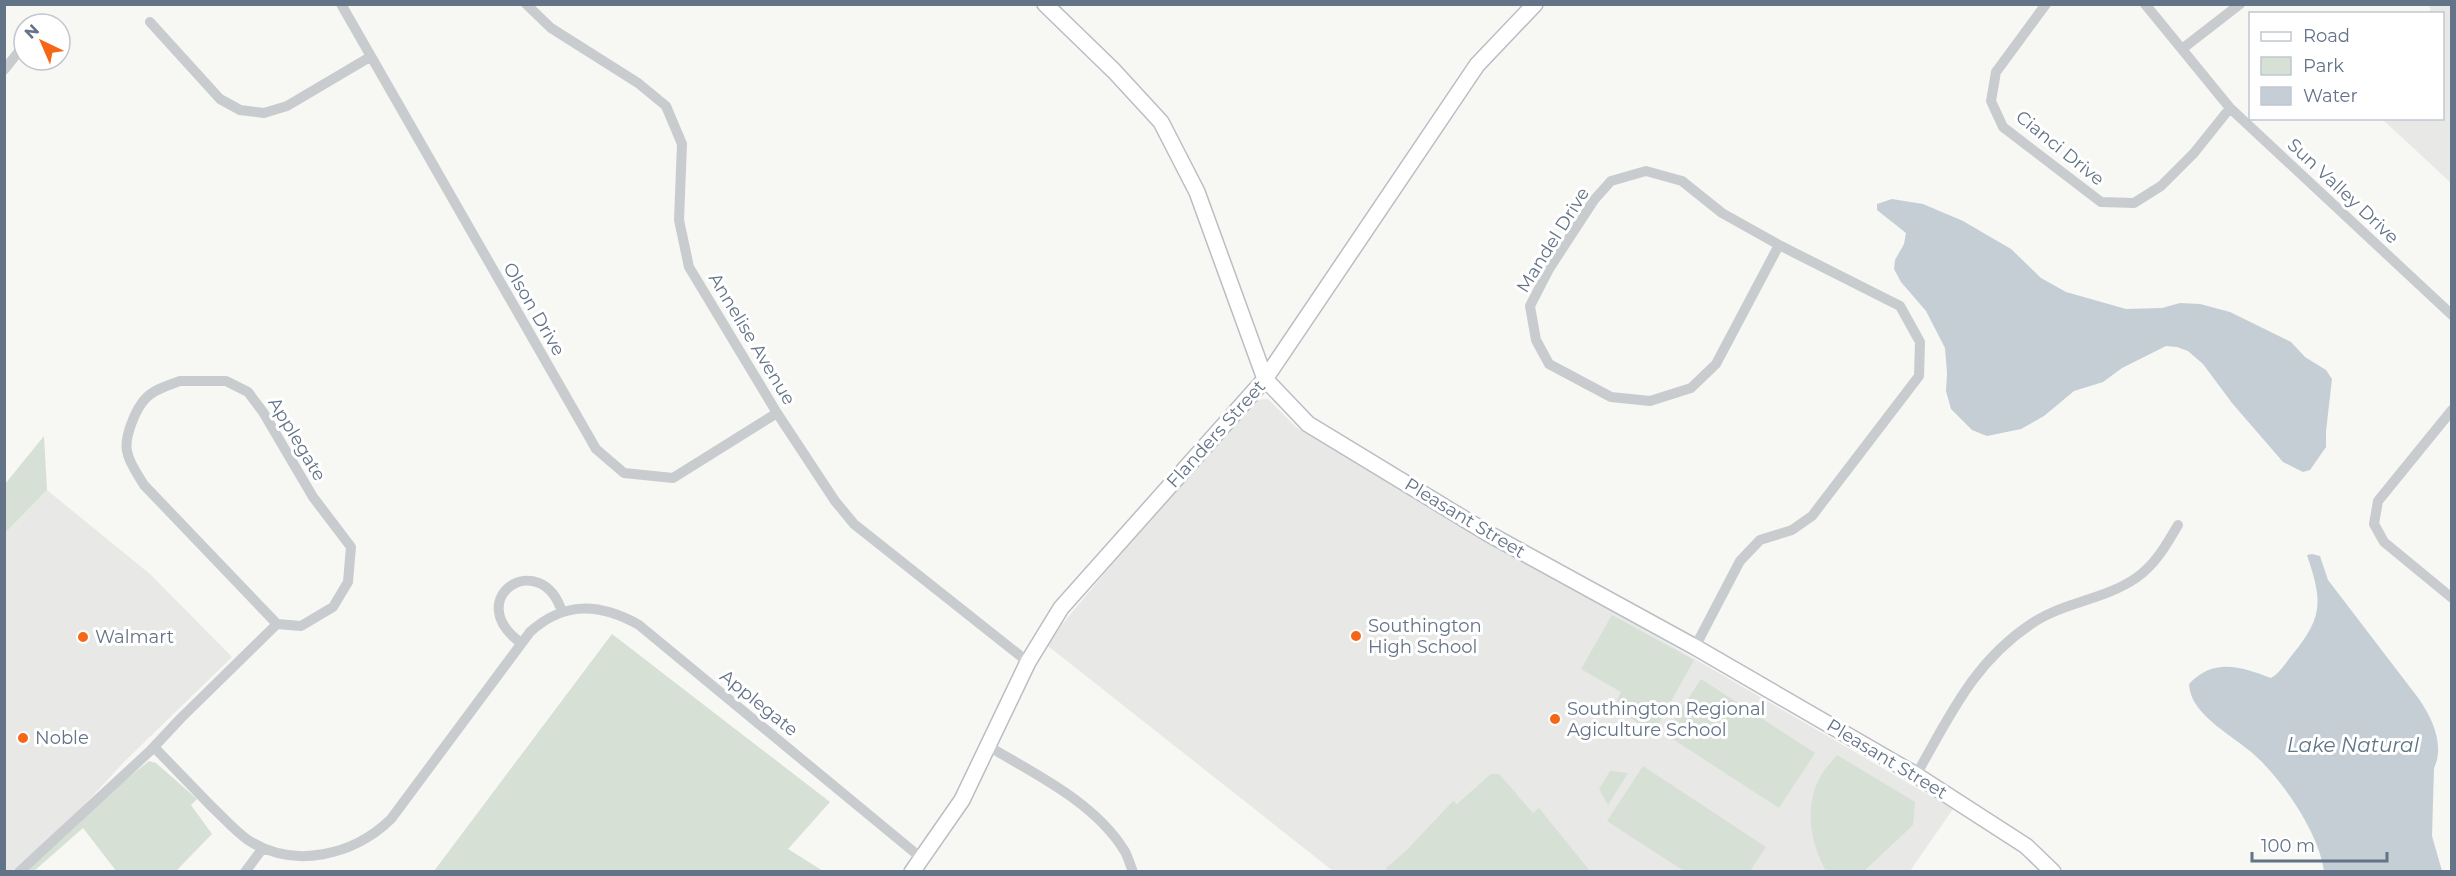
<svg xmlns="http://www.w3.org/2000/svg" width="2456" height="876" viewBox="0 0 2456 876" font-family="Montserrat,sans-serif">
	<rect width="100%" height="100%" fill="#f7f7f4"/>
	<path fill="#e8e8e7" d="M2427,5H2451V183L2382,119L2442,118V14L2428,13L2431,9Z
		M1268,399L1296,427L1953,809L1910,871H1333L1048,646L1060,627L1113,563L1256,400Z
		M47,490L150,574L232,657L123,763L77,813L12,871L5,872V533Z"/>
	<path fill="#d7e0d4" d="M44,436L47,490L5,533V484Z
		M1612,615L1694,660L1654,732L1613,708L1621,692L1581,669Z
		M612,634L830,802L788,849L823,871H434Z
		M1701,679L1815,753L1779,808L1665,734Z
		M1837,755L1915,802L1913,825L1864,871H1826C1810,842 1804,808 1820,777C1824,769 1832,762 1837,755Z
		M149,761L156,763L197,799L191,805L212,834L176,871L117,872L83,828L34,871L25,872L114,789Z
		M1643,766L1766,847L1750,871H1684L1607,821Z
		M1610,771L1628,773L1608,805L1599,789Z
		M1491,774H1499L1533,813L1539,808L1590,871H1388L1386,868L1406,851L1453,801L1457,804Z"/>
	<path fill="#c4ced4" d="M1892,199L1923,204L1963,221L2011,249L2041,278L2066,292L2126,309L2162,308L2180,303L2200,304L2230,312L2291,342L2305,357L2326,370L2332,379L2326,431V447L2310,470L2303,472L2283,462L2232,403L2203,364L2188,351L2177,347L2166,346L2122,368L2103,382L2074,391L2044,416L2021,429L1987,436L1972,430L1951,409L1946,391L1947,373L1945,348L1926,311L1901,282L1894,269L1895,260L1904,244L1906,233L1877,210V204Z
		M2312,554L2320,556L2328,580L2419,699C2432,718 2445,745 2434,768L2432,836L2442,871H2324C2319,834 2286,786 2260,760C2239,738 2190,717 2189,684C2214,657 2242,667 2271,678C2282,671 2285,663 2293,654C2324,616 2322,600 2307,555Z"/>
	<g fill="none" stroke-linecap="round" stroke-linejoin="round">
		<g stroke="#babec4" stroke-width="18">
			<path id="secondary" d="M1045,4L1114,71L1161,122L1197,192L1265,379L1308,424L1489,534L1695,647L1916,775L2026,846L2053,872
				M912,872L962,800L1028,662L1061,608L1265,379L1477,65L1535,4"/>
		</g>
		<path stroke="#c9cccf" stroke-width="10" d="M341,4L596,449L624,473L673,478L777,413
			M526,4L551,28L638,83L666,106L682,144L679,220L689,267L777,413L835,501L854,524L1028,662
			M2046,4L1996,72L1991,101L2003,127L2101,202L2134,203L2161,186L2194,153L2230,108
			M2145,4L2230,108L2452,315
			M150,22L220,99L240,110L264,113L287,106L370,57
			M2182,49L2240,4
			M4,70L24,45
			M180,381H226L248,392L263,412L313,497L351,547L348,582L333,607L301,626L277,624L144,485C138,475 129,463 127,451C124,437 136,408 146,398C154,389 169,385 180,381Z
			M2452,410L2378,501L2374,524L2384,542L2452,598
			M521,643C460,598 541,546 562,612
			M1695,647L1740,561L1760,540L1792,530L1812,516L1919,376L1920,342L1900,306L1779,245L1722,213L1682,181L1646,171L1611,181L1594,200L1549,269L1530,306L1536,340L1549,364L1611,397L1650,401L1691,388L1716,364L1779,245
			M988,746C1035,774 1094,802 1124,850C1128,856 1130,865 1133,872
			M154,747C173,767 192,786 211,806C223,817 234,830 248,840C294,870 354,855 391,819L530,632C564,601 600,603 639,625L920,857
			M1916,775C1950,716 1973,663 2031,624C2063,602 2104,600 2136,578C2155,565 2167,544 2178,525
			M19,872L150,751L181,718L277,624
			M245,872L263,848"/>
		<use href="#secondary" stroke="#fff" stroke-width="15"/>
	</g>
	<g fill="#f56716" stroke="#fff" stroke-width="2">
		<circle cx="1356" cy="636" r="6"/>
		<circle cx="83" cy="637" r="6"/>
		<circle cx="1555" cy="719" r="6"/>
		<circle cx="23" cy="738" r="6"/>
	</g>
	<g text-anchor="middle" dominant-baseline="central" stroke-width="6" stroke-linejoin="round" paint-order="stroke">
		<g font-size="18" fill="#637388" stroke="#fff">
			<text transform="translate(2060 148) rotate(39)">Cianci Drive</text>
			<text transform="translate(2343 191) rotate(43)">Sun Valley Drive</text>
			<text transform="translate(1553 240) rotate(-58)">Mandel Drive</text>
			<text transform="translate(534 309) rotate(60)">Olson Drive</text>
			<text transform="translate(752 339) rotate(59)">Annelise Avenue</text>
			<text transform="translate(1216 434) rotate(-48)">Flanders Street</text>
			<text transform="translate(297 439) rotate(59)">Applegate</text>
			<text transform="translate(1465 518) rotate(31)">Pleasant Street</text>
			<text transform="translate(759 703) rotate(39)">Applegate</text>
			<text transform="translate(1887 759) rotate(31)">Pleasant Street</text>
		</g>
		<g font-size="18" fill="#637388" stroke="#fff" text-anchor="start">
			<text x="1368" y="626">Southington<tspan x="1368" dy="21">High School</tspan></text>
			<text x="95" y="637">Walmart</text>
			<text x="1567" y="709">Southington Regional<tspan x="1567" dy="21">Agiculture School</tspan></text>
			<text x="35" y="738">Noble</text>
		</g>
		<g font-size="20" font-style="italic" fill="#5f7584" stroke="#fff">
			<text x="2353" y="745">Lake Natural</text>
		</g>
	</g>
	<rect width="2456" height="876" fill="none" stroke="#637388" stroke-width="12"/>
	<rect x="2249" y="12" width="195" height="108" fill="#ffffff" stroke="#c1c7cf" stroke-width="1.5"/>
	<rect x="2261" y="32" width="30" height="9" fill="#ffffff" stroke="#c1c7cf" stroke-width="1.5"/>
	<text x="2303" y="42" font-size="18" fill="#637388">Road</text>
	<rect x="2261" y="57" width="30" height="18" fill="#d7e0d4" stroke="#c1c7cf" stroke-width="1.5"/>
	<text x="2303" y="72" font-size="18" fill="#637388">Park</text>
	<rect x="2261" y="87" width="30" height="18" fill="#c4ced4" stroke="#c1c7cf" stroke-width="1.5"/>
	<text x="2303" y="102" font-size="18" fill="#637388">Water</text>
	<g transform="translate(42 42) rotate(316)"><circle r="28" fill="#ffffff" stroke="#c1c7cf" stroke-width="1.5"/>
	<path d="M0-4.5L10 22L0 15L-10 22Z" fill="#f56716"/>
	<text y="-9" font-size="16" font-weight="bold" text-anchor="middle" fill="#637388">N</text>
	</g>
	<path d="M2252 852v9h135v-9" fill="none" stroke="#637388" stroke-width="3"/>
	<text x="2261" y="852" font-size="18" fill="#637388" stroke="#ffffff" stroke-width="4.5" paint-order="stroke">100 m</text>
</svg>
